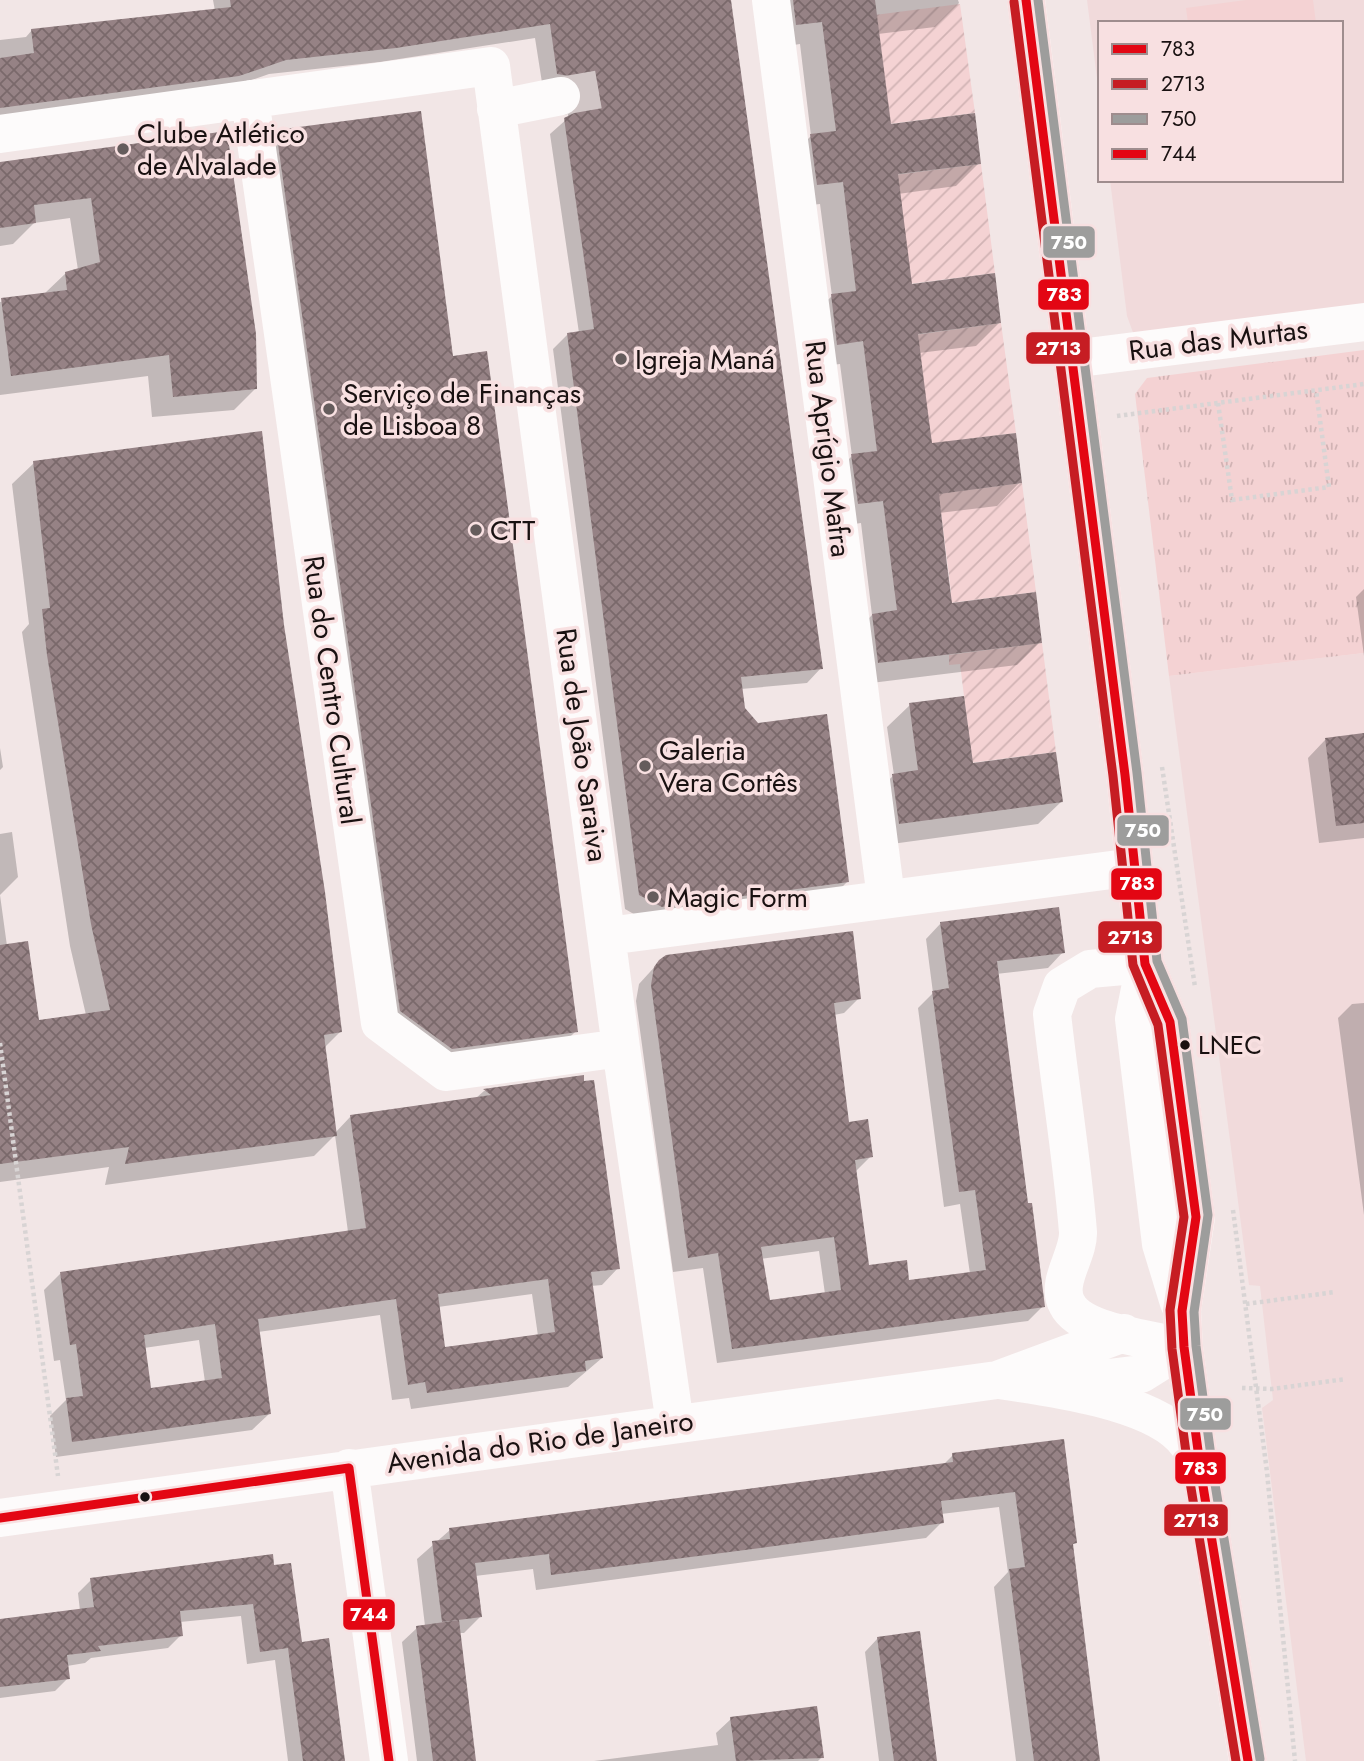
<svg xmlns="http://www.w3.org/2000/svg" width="1364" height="1761" viewBox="0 0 1364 1761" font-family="Jost,sans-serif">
	<defs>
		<pattern id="grass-tufts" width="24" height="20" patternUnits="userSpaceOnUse" patternTransform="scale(1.75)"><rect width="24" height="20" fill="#f4d2d3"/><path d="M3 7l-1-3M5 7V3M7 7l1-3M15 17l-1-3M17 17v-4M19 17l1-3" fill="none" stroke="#d1b3b4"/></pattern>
		<pattern id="garden-furrows" width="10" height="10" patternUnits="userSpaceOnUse" patternTransform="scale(1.75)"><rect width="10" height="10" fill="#f4d2d3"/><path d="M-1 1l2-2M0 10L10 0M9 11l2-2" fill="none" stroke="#d1b3b4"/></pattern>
		<pattern id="building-cross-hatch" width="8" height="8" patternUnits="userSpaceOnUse" patternTransform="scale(1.75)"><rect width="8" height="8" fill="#968285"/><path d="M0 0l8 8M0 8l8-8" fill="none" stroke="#7a696b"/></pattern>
	</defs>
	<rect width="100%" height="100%" fill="#f2e6e6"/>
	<path fill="#f1dadb" d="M1087,0H1364V308L1135,338L1127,316L1110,180H1341V23H1100V102Z
		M1364,653V1761H1306L1262,1408L1273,1400L1260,1286L1249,1285L1169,676Z"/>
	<path fill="url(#grass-tufts)" d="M1364,350V653L1169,676L1135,394L1147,378Z"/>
	<path fill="url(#garden-furrows)" d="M960,4L975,113L881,125L867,16Z
		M981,164L995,273L901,285L887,176Z
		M1001,323L1016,433L921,445L908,336Z
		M1022,483L1036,592L942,604L951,592L940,505L928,495Z
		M1042,643L1056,752L962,764L971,752L960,664L949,665V655Z"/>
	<path fill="#f4d2d3" d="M1246,0H1313L1316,23H1188L1186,8Z"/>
	<path fill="#0003" fill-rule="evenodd" d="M213,0H729L821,668L807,683L741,689L746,726L847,882L832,897L646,921L625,909L553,349L568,334L579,333L550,134L568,118V108L543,89L535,38L380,62L269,74L223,90L0,120V40L26,37L32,30L215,11Z
		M763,0H958L959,3L935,27L878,34L890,126L979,163L956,186L898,194L910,286L999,323L976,346L919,353L931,445L1020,482L997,506L939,513L951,605L1040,642L1017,665L855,685L849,639L872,615L861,523L835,527L829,479L852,456L840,364L815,367L808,319L832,296L820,204L794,207L788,159L811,136L800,44L774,48Z
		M277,132L452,358L576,1031L559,1048L435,1065L384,1028L261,149Z
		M226,133L255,389L234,410L152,417L148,376L0,395V302L44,294L66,273L78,270L70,218L34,223L13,244L0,246V164Z
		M34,463L282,625L340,1032L324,1048L335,1133L351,1116L476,1098L484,1091L582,1077L618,1268L602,1285L591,1286L602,1358L568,1387L411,1409L409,1398L392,1400L380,1315L258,1332L269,1414L252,1430L56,1457L50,1416L66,1400L60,1360L54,1361L44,1290L60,1274L348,1232L335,1135L314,1156L105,1185L109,1167L0,1182V834L12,832L18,877L0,895L7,946L37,1022L86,1015L70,946L22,632L29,624L12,484ZM532,1294L538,1336L444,1349L438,1307ZM199,1340L205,1382L150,1390L144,1348Z
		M1364,589V656L1356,597Z
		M910,705L972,765L1061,802L1038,824L877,846L870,798L894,775L887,727Z
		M1364,735V838L1319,843L1308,758L1325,740Z
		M0,748L3,767L0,770Z
		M941,923L1063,952L1048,968L996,974L1026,1205L1043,1306L1028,1321L717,1363L703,1268L673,1272L636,1001L639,984L660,961L859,998L844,1013L834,1015L847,1124L871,1156L856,1171L868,1267L908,1282L970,1274L960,1204L944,1207L918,1008L933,993L926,939ZM819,1251L825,1294L769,1302L761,1259Z
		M1364,1003V1215L1338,1018L1352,1004Z
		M1062,1441L1075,1542L1071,1547L1099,1761H1016L994,1587L1008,1572L999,1507L941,1514L942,1522L926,1538L536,1590L533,1569L475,1576L480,1617L464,1633H459L475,1761H417L402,1642L417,1628L425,1626L417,1559L450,1530L943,1465L953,1455Z
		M273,1567L343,1761H288L275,1660L247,1664L241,1616L180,1622L181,1635L168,1648L91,1658L85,1663L67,1666L68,1678L55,1691L0,1698V1622L80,1611L78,1593L91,1580Z
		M878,1638L936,1761H879L865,1652Z
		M731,1719L822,1757L818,1761H594L718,1745L716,1733Z"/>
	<path fill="url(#building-cross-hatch)" fill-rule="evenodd" d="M230,0H731L823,669L741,677L745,708L758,723L827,714L849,882L662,907L639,895L567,333L594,329L564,118L576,112L582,102V92L577,81L569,76L557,74L550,24L396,48L286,60L239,76L0,108V58L34,53L31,29L231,7Z
		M793,0H875L891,124L975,113L981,164L898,174L912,284L995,273L1001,323L918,334L928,413L932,443L1016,433L1022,483L939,494L947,565L952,603L1036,592L1042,643L878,663L872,614L897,610L883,501L858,504L851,454L877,451L863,341L837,345L831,294L856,291L843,182L817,185L810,134L836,131L828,69L822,22L796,25Z
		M421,111L453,356L487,351L578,1032L452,1049L400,1011L276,130Z
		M227,131L256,334L257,389L173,397L169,355L11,376L1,298L67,290L65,272L100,262L91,198L34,205L36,223L0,228V162Z
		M262,431L284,625L325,892L342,1032L324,1035L337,1136L125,1164L129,1147L0,1164V945L28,941L39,1020L110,1010L91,924L47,655L42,609L50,608L33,461Z
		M964,696L973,763L1056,752L1063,802L899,824L892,774L918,770L909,703Z
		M1364,733V823L1336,826L1325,738Z
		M1059,907L1065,953L997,961L1028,1203H1032L1045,1307L732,1349L718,1253L688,1258L651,985L654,967L659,960L666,955L853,931L861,999L834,1003L849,1122L868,1119L873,1157L855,1160L869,1265L907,1260L909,1280L986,1270L975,1190L959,1192L948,1110L932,991L949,988L940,922ZM834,1237L841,1290L770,1300L761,1247Z
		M584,1075V1081L594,1080L620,1269L591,1272L603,1358L585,1361L586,1371L427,1393L425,1382L408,1385L396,1299L258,1319L271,1414L72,1442L66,1398L83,1396L76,1344L70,1345L60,1272L366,1228L350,1115L491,1095L483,1089ZM548,1279L555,1332L445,1347L438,1294ZM215,1324L222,1378L151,1388L144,1335Z
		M1064,1439L1077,1543L1073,1544L1100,1761H1034L1009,1569L1025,1567L1015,1492L941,1501L944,1523L745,1550L551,1575L549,1554L475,1563L482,1617L442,1622L432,1541L450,1539L449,1528L953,1462L952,1453Z
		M273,1554L274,1565L291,1563L302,1642L329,1638L345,1761H303L288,1648L260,1652L253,1604L180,1611L183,1636L98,1646L101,1651L67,1655L70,1679L0,1687V1619L94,1607L90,1578Z
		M459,1620L476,1761H433L416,1626Z
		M920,1631L937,1761H894L877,1637Z
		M817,1706L824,1758L736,1761L730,1717Z"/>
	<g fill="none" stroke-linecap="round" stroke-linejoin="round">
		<path stroke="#d1c6c6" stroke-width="38" stroke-dasharray="38 19" stroke-linecap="butt" d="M561,96L601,89"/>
		<path stroke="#d8d4d4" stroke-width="4.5" stroke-dasharray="3.5 3.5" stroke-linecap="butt" d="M1218,403L1232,500L1329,487L1316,390
			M1117,416L1364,384
			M1162,767L1195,987
			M0,1043L58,1476
			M1233,1210L1267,1472L1295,1761
			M1246,1304L1335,1292
			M1242,1388L1272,1389L1346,1379"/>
		<path stroke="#fdfbfb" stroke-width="38" d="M771,0L886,898
			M250,99L380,1023L446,1072L621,1048
			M496,109L561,96
			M0,134L491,66L621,1048L675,1424
			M1072,359L1364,322
			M608,936L1134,867
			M1145,964L1090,969L1062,986L1052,1014C1060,1087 1072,1159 1078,1232C1079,1255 1055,1282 1067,1304C1081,1333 1155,1340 1184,1347
			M999,1380C1048,1387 1147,1400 1182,1437C1192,1447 1198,1462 1201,1475
			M1068,1383L1141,1374L1184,1347
			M349,1468L389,1761
			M0,1518L997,1380L1124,1333"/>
		<path stroke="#fdfbfb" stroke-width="38" d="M1026,0L1125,775L1145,964L1170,1022L1196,1217L1182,1311L1184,1347L1202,1480L1248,1761
			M1145,964L1134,1019L1161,1244L1179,1303"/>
		<g stroke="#f8e0e1" stroke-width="14">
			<path id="bus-1" d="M1026,0L1125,775L1145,964L1170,1022L1196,1217L1182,1311L1184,1347L1202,1480L1248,1761"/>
		</g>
		<g stroke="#f8e0e1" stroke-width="14">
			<path id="bus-2" d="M1014,2L1113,776L1133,965L1158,1025L1184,1217L1170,1310L1172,1349L1190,1482L1236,1761"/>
		</g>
		<g stroke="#f8e0e1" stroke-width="14">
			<path id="bus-3" d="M1038,0L1137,773L1157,961L1182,1019L1208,1215L1194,1312L1196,1346L1214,1478L1260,1759"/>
		</g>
		<g stroke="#f8e0e1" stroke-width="14">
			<path id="bus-4" d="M349,1468L389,1761
				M0,1518L349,1468"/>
		</g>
		<use href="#bus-1" stroke="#e30613" stroke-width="9"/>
		<use href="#bus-2" stroke="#c61d23" stroke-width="9"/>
		<use href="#bus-3" stroke="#9d9d9c" stroke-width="9"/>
		<use href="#bus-4" stroke="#e30613" stroke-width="9"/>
	</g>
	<g fill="#655c5c" stroke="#f8e0e1" stroke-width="2.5">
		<circle cx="123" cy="149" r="7"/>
		<circle cx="621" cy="359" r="7"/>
		<circle cx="329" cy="409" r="7"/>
		<circle cx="476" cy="530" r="7"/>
		<circle cx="645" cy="766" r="7"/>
		<circle cx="653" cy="897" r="7"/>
	</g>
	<g fill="#191111" stroke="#f8e0e1" stroke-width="2.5">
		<circle cx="1185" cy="1045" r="6"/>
		<circle cx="145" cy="1497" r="6"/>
	</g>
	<g text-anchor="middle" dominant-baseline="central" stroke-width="7" stroke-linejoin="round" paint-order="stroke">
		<g font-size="26" fill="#191111" stroke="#f8e0e1" text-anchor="start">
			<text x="1198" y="1045">LNEC</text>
		</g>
		<g font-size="28" fill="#191111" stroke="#f8e0e1" text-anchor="start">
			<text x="137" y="133">Clube Atlético<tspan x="137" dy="32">de Alvalade</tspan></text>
			<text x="635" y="359">Igreja Maná</text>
			<text x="343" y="393">Serviço de Finanças<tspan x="343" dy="32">de Lisboa 8</tspan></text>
			<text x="490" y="530">CTT</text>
			<text x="659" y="750">Galeria<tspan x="659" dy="32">Vera Cortês</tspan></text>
			<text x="667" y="897">Magic Form</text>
		</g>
		<g font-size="28" fill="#191111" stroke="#f8e0e1">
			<text transform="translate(1218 340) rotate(-7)">Rua das Murtas</text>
			<text transform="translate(828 449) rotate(83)">Rua Aprígio Mafra</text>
			<text transform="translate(332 690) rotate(82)">Rua do Centro Cultural</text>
			<text transform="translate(582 745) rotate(82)">Rua de João Saraiva</text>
			<text transform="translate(540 1442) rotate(-8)">Avenida do Rio de Janeiro</text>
		</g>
	</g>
	<g stroke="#f8e0e1" stroke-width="2.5">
		<rect x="1042" y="225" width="54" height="34" rx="7" fill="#9d9d9c"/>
		<rect x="1037" y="278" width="53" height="33" rx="7" fill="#e30613"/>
		<rect x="1025" y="331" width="66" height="34" rx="7" fill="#c61d23"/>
		<rect x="1116" y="814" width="54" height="33" rx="7" fill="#9d9d9c"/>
		<rect x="1110" y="867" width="53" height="34" rx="7" fill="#e30613"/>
		<rect x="1097" y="920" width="66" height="34" rx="7" fill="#c61d23"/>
		<rect x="1179" y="1397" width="53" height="34" rx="7" fill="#9d9d9c"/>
		<rect x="1174" y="1451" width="53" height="34" rx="7" fill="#e30613"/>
		<rect x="1163" y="1503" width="66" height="34" rx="7" fill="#c61d23"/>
		<rect x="342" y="1598" width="54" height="33" rx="7" fill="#e30613"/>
	</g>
	<g font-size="19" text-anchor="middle" font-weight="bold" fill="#fff">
		<text x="1069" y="249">750</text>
		<text x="1064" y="301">783</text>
		<text x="1058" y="355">2713</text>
		<text x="1143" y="837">750</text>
		<text x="1137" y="890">783</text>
		<text x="1130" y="944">2713</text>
		<text x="1205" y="1421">750</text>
		<text x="1200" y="1475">783</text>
		<text x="1196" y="1527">2713</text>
		<text x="369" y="1621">744</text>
	</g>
	<rect x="1098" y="21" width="245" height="161" fill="#f8e0e1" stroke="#9f8d8e" stroke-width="2"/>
	<rect x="1112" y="44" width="35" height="10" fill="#e30613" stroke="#9f8d8e" stroke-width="2"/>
	<text x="1161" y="56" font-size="21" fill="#191111">783</text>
	<rect x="1112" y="79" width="35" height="10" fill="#c61d23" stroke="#9f8d8e" stroke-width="2"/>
	<text x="1161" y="91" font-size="21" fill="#191111">2713</text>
	<rect x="1112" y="114" width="35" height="10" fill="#9d9d9c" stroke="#9f8d8e" stroke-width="2"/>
	<text x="1161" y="126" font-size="21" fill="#191111">750</text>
	<rect x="1112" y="149" width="35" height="10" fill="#e30613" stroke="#9f8d8e" stroke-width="2"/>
	<text x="1161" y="161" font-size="21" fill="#191111">744</text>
</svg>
